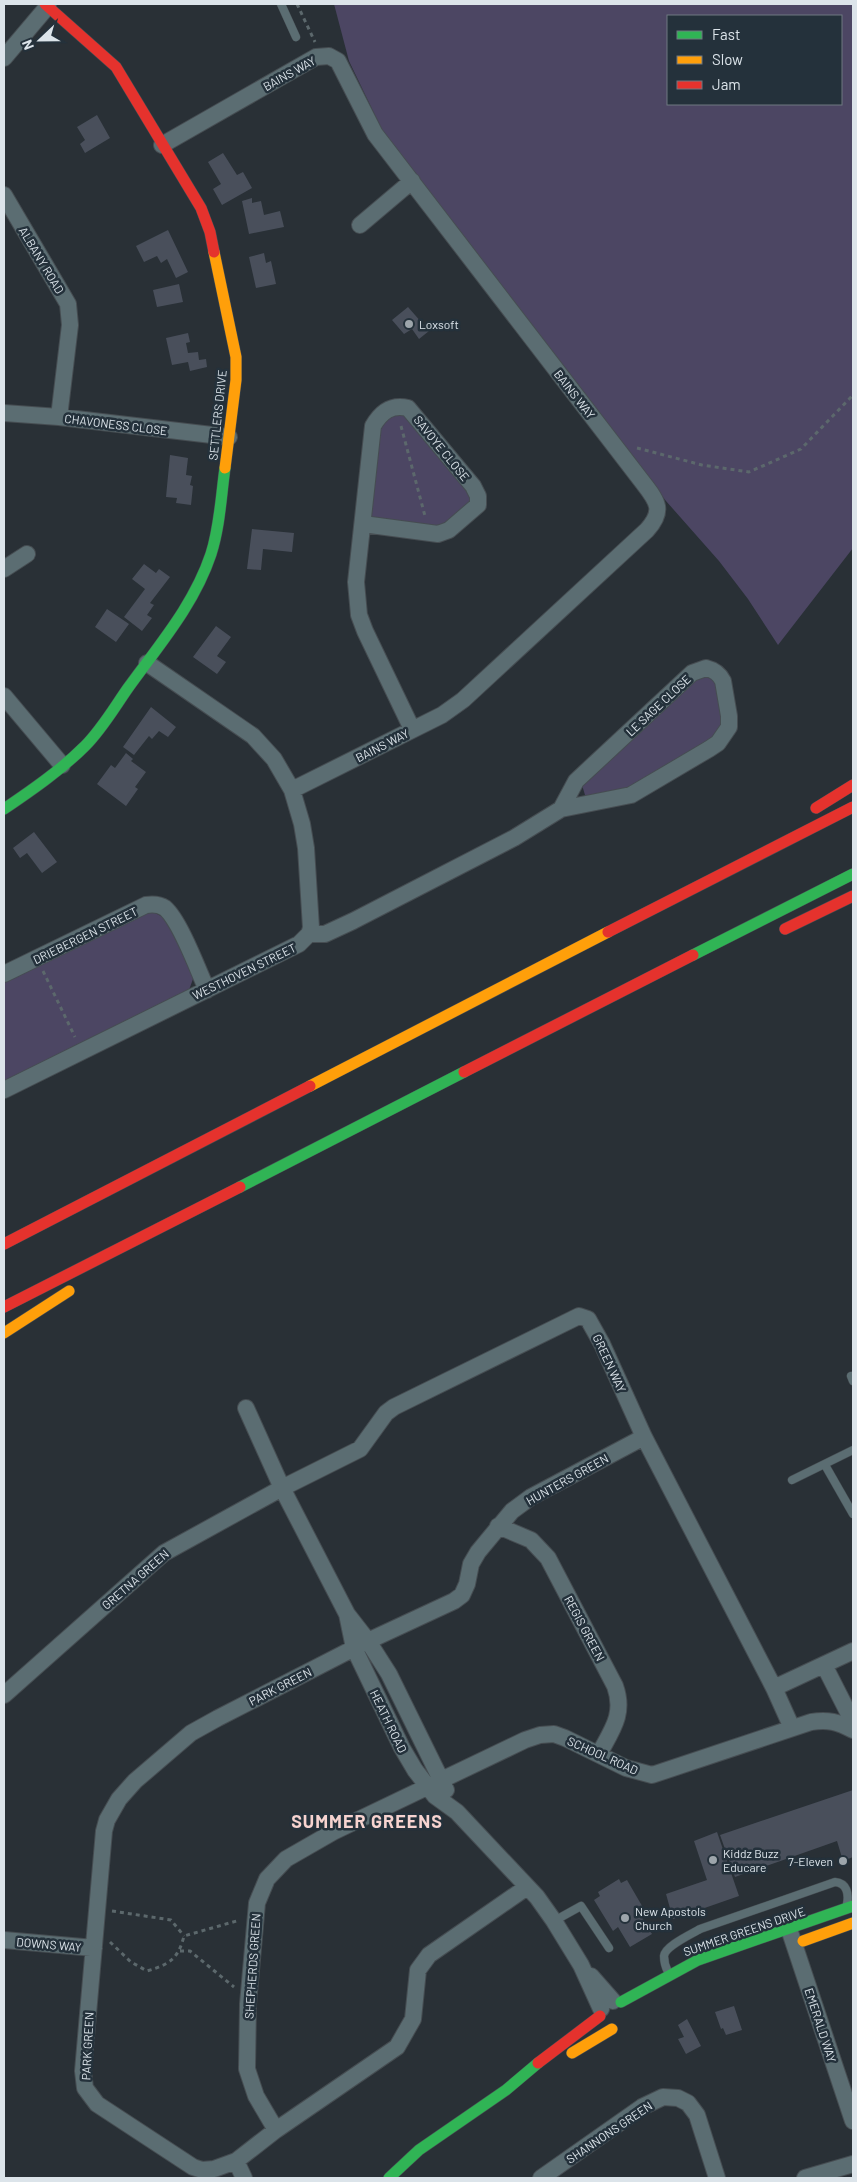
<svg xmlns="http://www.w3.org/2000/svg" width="857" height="2182" viewBox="0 0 857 2182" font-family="Barlow,sans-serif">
	<rect width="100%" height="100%" fill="#293036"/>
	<path fill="#4c4663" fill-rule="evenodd" d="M334,4H853V548L778,645L748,599L719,561L666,501L385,136L349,61ZM668,16H841V104H668Z
		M404,413L469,492V504L442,528L371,518L379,429L387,416Z
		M702,676L708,677L716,683L724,719L718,736L630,788L588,797L585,795L582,785L692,681Z
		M153,912L163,917L167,921L192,973L193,979L189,990L4,1082V982L147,913Z"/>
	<path fill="#494f5b" d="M97,115L110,138L85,153L80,144L85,140L77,127Z
		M223,153L237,175L243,172L252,188L222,205L213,189L221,184L208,162Z
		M252,198V203L261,201L264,215L280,211L284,227L249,234L242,201Z
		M168,230L188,272L176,278L167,259L161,263L157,256L144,262L136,246Z
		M264,253L266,263L271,261L276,284L256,288L249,257Z
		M179,284L183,302L157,307L153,290Z
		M408,307L429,331L419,339L412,329L404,334L392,320Z
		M188,333L190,342L186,343L188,353L198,352L199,360L206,359L207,367L190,371L188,362L172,365L166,338Z
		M170,455L188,458L186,475L192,476L190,485L193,486L191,505L176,503L177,498L166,497Z
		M252,529L294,533L292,552L263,549L261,570L247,569Z
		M144,564L156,573L159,569L170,577L150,603L154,605L147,615L152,618L142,631L124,617L145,589L132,579Z
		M107,609L129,624L116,642L95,627Z
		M216,626L231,637L217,656L226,662L217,674L193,657Z
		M151,707L176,727L168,737L159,731L152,739L149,736L134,755L123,747Z
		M126,753L133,759L131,761L146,772L135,787L138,789L126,806L97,784L111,765L115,768Z
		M34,832L57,862L42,873L27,853L20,858L13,848Z
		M853,1790V1857L843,1861L837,1841L735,1877L720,1835Z
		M717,1832L739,1896L673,1919L666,1894L707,1880L694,1841Z
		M619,1879L621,1883L627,1880L645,1911L640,1914L652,1934L630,1947L618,1927L613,1931L594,1900L600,1896L598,1892Z
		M734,2006L742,2030L726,2035L723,2028L721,2029L715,2012Z
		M687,2019L701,2046L686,2054L678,2039L684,2037L678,2025Z"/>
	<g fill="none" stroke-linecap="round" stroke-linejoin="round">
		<g stroke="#464d52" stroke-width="9">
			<path id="lane" d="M281,4L296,37
				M851,1376L853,1381
				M825,1465L853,1514
				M792,1480L853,1450
				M554,1921L581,1906L609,1948
				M668,1972C666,1968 664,1962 664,1956C665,1946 692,1934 700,1929L835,1882C847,1883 849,1894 847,1904"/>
		</g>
		<g stroke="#464d52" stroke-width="18">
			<path id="street" d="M4,58L48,6
				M162,145L316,57L329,56L338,61L375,134L644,484C658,502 664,511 647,530L463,700L442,715L292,790
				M4,195L68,304L70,325L59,417
				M360,225L412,181
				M4,413L59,417L229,437
				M363,524L438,534L449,530L478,505V496L473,486L408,408C391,404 381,412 373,426L356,582L359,615L365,631L412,729
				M4,569L27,554
				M4,696L62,765
				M309,934H325L353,921L514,838L561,809L631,795L709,749L718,743L729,727V716L723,681C719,673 714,670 706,668L692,673L576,781L561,809
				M4,974L146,905C153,904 159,904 165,908C180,921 198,970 207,990
				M4,1090L299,944L309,934L311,928L306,848L302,824L292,790L274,759L253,736L147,663
				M246,1408L282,1488L347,1614L368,1641L389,1674L446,1790
				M498,1526L531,1540L548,1558L615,1686C625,1714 612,1730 599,1754
				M347,1614L354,1648L402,1748L415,1770L435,1796L457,1812L537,1897L554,1921L581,1965L601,2009
				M824,1665L853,1722
				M774,1688L853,1651
				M4,1695L164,1553L282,1488L360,1449L386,1413L394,1407L579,1316L588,1319L602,1344L644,1437L774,1688L792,1728
				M527,1887L429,1955L418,1970L413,2019L397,2047L276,2130L236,2161L214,2169L202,2170L193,2167L97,2104L85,2088L83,2071L104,1831L107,1820L119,1799L135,1781L191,1733L218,1718L368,1641L454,1601L462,1595L467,1584L471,1564L478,1552L512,1511L531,1497L644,1437
				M789,1929L853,2121
				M4,1940L94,1948
				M591,1976L613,2001
				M276,2130L256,2096L247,2069L248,2004L257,1903L267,1879L286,1859L333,1832L525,1740L540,1735L554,1734L565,1738L626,1768L652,1775L811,1722C828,1719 838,1722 853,1730
				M236,2161L244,2178
				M541,2178L642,2107L663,2097L678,2098L688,2103L697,2115L717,2178
				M805,2178L853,2164"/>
		</g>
		<g stroke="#464d52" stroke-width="12">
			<path id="fast" d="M4,809C32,790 61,770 85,746C102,729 114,708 128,688C159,645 194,605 211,554C220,526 221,496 225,468
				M693,955L853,874
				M240,1187L464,1072
				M621,2002L698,1960L853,1906
				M389,2178L419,2150L506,2090L538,2063"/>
		</g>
		<g stroke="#464d52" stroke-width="12">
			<path id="slow" d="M214,252L236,357V380L225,468
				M310,1086L608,932
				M4,1333L69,1291
				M803,1941L853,1923
				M572,2053L612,2029"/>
		</g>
		<g stroke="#464d52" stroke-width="12">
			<path id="jam" d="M45,4L116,67L201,208L210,232L214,252
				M816,808L853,785
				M785,929L853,896
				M608,932L853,807
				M464,1072L693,955
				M4,1244L310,1086
				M4,1307L240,1187
				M538,2063L600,2016"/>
		</g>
		<path stroke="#5c686c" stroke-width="3" stroke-dasharray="4 4" stroke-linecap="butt" d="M297,4L315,42
			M401,426L425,516
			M637,448L702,465L749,472L801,449L853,395
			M43,971L75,1037
			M112,1911L171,1920L184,1936
			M110,1942L131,1962L147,1971C170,1964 178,1959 184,1936L240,1920
			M180,1951H190L234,1987"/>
		<use href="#lane" stroke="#5b6d72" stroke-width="8"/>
		<use href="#street" stroke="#5b6d72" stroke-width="16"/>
		<use href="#fast" stroke="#30b455" stroke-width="11"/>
		<use href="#slow" stroke="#ff9f0a" stroke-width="11"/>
		<use href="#jam" stroke="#e5322d" stroke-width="11"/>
	</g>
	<g fill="#9da5ab" stroke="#24313b" stroke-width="2">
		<circle cx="409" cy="324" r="5"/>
		<circle cx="713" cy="1860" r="5"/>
		<circle cx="843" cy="1861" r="5"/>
		<circle cx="625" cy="1918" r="5"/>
	</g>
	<g text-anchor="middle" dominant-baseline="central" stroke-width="5" stroke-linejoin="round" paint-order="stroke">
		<g font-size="12" fill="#dce4ea" stroke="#24313b">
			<text transform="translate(289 73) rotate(-29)">BAINS WAY</text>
			<text transform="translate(42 260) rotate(59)">ALBANY ROAD</text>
			<text transform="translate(575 394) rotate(52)">BAINS WAY</text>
			<text transform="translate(217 415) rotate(-84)">SETTLERS DRIVE</text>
			<text transform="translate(116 424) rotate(7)">CHAVONESS CLOSE</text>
			<text transform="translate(442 448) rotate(51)">SAVOYE CLOSE</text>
			<text transform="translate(658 705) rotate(-43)">LE SAGE CLOSE</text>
			<text transform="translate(382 745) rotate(-27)">BAINS WAY</text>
			<text transform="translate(85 935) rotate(-26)">DRIEBERGEN STREET</text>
			<text transform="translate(244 971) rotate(-26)">WESTHOVEN STREET</text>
			<text transform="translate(610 1363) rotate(65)">GREEN WAY</text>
			<text transform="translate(567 1479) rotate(-29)">HUNTERS GREEN</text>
			<text transform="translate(135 1579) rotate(-41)">GRETNA GREEN</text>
			<text transform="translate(585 1628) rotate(62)">REGIS GREEN</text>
			<text transform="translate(280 1686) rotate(-27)">PARK GREEN</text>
			<text transform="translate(389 1721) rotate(64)">HEATH ROAD</text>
			<text transform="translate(603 1755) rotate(24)">SCHOOL ROAD</text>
			<text transform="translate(744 1931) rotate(-19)">SUMMER GREENS DRIVE</text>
			<text transform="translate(49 1944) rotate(5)">DOWNS WAY</text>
			<text transform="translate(252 1966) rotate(-86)">SHEPHERDS GREEN</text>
			<text transform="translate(821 2025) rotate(72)">EMERALD WAY</text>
			<text transform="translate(87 2046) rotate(-87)">PARK GREEN</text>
			<text transform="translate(609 2132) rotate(-34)">SHANNONS GREEN</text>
		</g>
		<g font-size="12" fill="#dce4ea" stroke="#24313b" text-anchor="start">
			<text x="419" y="324">Loxsoft</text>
			<text x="723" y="1853">Kiddz Buzz<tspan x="723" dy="14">Educare</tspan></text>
			<text x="833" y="1861" text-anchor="end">7-Eleven</text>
			<text x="635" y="1911">New Apostols<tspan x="635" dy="14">Church</tspan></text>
		</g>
		<g font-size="18" font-weight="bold" letter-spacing="1" fill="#f6d3d0" stroke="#24313b">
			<text x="367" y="1821">SUMMER GREENS</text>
		</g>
	</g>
	<rect width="857" height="2182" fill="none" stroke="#dce4ea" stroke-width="10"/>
	<rect x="667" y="15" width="175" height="90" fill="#24313b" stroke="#6e7981"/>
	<rect x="677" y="31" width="25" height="8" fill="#30b455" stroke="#6e7981"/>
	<text x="712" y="40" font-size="15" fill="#dce4ea">Fast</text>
	<rect x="677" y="56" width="25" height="8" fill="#ff9f0a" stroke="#6e7981"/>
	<text x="712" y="65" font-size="15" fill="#dce4ea">Slow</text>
	<rect x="677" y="81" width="25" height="8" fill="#e5322d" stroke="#6e7981"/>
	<text x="712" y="90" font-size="15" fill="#dce4ea">Jam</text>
	<g transform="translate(40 40) rotate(248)" stroke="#24313b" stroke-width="4" paint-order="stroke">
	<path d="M0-4L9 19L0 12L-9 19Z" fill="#dce4ea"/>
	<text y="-8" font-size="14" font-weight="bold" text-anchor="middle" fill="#dce4ea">N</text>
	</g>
</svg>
